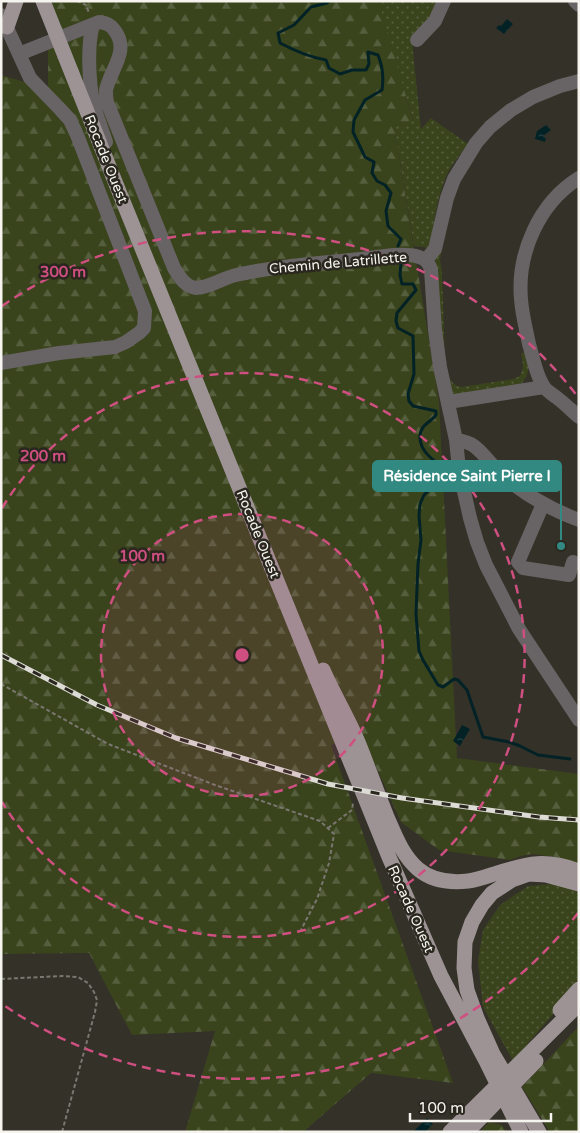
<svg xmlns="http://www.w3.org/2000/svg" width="580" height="1133" viewBox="0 0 580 1133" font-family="'Varela Round',sans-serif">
	<defs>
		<pattern id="grass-dots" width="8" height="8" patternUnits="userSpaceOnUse" patternTransform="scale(1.25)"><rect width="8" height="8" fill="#39431c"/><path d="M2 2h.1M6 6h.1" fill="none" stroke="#565f3d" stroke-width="1.8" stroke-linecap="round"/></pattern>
		<pattern id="forest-firs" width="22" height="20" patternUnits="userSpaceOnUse" patternTransform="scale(1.25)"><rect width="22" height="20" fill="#39431c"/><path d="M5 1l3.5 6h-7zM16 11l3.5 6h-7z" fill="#565f3d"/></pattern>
		<pattern id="water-ripples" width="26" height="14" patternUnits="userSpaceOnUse" patternTransform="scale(1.25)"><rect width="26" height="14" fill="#032226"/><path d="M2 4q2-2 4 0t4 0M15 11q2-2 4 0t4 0" fill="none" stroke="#284346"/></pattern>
	</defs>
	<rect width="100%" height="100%" fill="#343129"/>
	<path fill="url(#grass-dots)" d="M381,1H438L429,20L412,41L421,129L431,118L468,144C462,152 456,159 451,167C438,189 434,222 430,248L414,246L394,126L413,120L380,10Z
		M438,249H442L440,259L442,272L445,363C447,373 449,384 461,387L513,379L520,376C524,367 523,362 521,354L526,352C529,362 530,374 523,382C515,391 468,395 455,398L450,395L443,375L440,349L435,256Z
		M561,883L579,893V977L572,992L513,1061L483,1007L478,961L483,930L500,905L528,886Z"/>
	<path fill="url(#forest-firs)" d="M48,1H382V12L413,121L394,126L439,401L457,758L579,774V864L556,857L531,854L521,856L510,860L439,850L401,822L361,734L331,745L453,1083L371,1073L303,1132H185L215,1031L132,1035L89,953L1,954V75L48,89Z
		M579,1026V1132H550L522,1087Z
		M489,1122L502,1125L506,1132H480Z"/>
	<path fill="url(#water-ripples)" d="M507,19L513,24L504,34L496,28L499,25L501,26Z
		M546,125L551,130L543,136L546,138L545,142L535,139L537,131Z
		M462,725L470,729L460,746L453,741Z
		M427,1118L433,1124L425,1132H413Z"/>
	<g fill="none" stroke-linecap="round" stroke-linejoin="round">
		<path stroke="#032226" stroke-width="3" d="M329,1L327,3L311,7L294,25L278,33L280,43C295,51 309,57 326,60L329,68L340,74L352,70H366L369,64L368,52L378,55C383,67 384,77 382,90L365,100L354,120L353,132L365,157L374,162L372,173L377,181L385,185L391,193L386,211L388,226L401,239L398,246
			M400,259L401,262L400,275L402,284H413L416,290L397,313L396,321L398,328L413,336L414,374L408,394L409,401L413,406L436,411V415C433,419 428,422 424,426C416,436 421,449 430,457C438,465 441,464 444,475L424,495L420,504L419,516L421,540L418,564L416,614L419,651L423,660L438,685L443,687L454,679L458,680L467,690L483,737L509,742L520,746L538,755L570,759"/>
		<path stroke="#7a7770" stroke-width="2" stroke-dasharray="4 2.5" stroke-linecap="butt" d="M77,1L86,5L89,13
			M1,684L108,744L215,785L320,821L334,834L329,863L317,899L301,930
			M328,828L352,810L353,803
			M1,979L62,976L78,977L88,983L94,992L97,1000L95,1012L62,1132"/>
		<path stroke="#686364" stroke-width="14" d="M575,1L579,5
			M1,15L19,54L99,22C107,23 111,25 115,31C130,51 110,70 106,90C106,94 106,98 107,102L174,268C179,276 185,287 196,288C210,288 222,278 236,275C277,266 320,263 361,259C378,257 402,252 419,257C426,259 429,263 431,270L435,330L440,367L456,440L459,469L470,518L477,542L486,565L519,629L579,720
			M93,25C87,45 89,81 93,102C96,115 102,129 106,142
			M417,40L435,21L444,1
			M579,178C539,203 517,253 521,299C522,314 526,329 529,344C533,357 536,376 544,387C547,391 552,394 556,397C564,403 571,410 579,417
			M426,260L435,249L447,198L454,179L476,143L490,127L511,110L533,97L560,86L579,81
			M1,363L59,353L115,347L126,342L139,333L144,328L145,311L77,135L70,120L60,109L30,78L19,54
			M448,402L544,387
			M456,440C462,441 470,443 474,446C486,455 493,468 504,477C527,496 552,510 579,520
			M543,504L518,562L523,568L569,575L573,562"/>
		<path stroke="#9d9395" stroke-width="15" d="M43,1L118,189L389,857L441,976L486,1061L521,1132
			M7,27L16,1
			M323,670C334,695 348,718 358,742C368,767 377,792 387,817C395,835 402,855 418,869C432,881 450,883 468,881C478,880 488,876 497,873C529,863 546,859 579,871
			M560,1010L579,989
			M450,1132L579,1004
			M467,1132L536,1061
			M539,1132L493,1054L477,1018L467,990L464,968L465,942L472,922L482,905L492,893L512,880L529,874L546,875L579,884"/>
		<g stroke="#dddbd5" stroke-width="5">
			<path id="rail" d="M1,655L97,705L176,738L328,784L402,798L539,817L579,820"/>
		</g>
		<use href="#rail" stroke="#2a271f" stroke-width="3" stroke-dasharray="9" stroke-linecap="butt"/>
	</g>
	<circle cx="242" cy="655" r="141" fill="#cf4f80" fill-opacity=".12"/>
	<g fill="none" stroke="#cf4f80" stroke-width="2.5" stroke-dasharray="9 6">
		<circle cx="242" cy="655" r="141"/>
		<path d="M2 508A282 282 0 1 1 2 802"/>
		<path d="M578 913A423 423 0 0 1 2 1004M2 306A423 423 0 0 1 578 397"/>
	</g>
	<g text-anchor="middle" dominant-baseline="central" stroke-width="5" stroke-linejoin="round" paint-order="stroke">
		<g font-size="14" fill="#f6f4ef" stroke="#2a271f">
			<text transform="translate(106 159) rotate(68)">Rocade Ouest</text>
			<text transform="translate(338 263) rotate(-5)">Chemin de Latrillette</text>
			<text transform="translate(258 534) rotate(68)">Rocade Ouest</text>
			<text transform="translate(411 909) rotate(66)">Rocade Ouest</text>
		</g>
	</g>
	<circle cx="242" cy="655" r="8" fill="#cf4f80" stroke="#2a271f" stroke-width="2.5"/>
	<g font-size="15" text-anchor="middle" font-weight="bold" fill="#cf4f80" stroke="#2a271f" stroke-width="5" stroke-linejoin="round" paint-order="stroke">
		<text x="63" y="277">300 m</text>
		<text x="43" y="461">200 m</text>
		<text x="142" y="561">100 m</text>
	</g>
	<path fill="none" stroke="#328981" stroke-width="2" d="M561 546L561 476"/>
	<circle fill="#328981" stroke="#2a271f" stroke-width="2" cx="561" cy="546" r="5"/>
	<rect fill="#328981" stroke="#328981" stroke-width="2" x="373" y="461" width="188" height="30" rx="5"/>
	<g font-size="15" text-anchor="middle" font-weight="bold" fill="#fff">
		<text x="467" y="481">Résidence Saint Pierre I</text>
	</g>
	<rect width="580" height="1133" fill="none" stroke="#f6f4ef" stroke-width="5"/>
	<path d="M410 1113v8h141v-8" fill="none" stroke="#f6f4ef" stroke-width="2.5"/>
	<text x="418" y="1113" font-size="15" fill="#f6f4ef" stroke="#2a271f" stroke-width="4" paint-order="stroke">100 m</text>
</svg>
